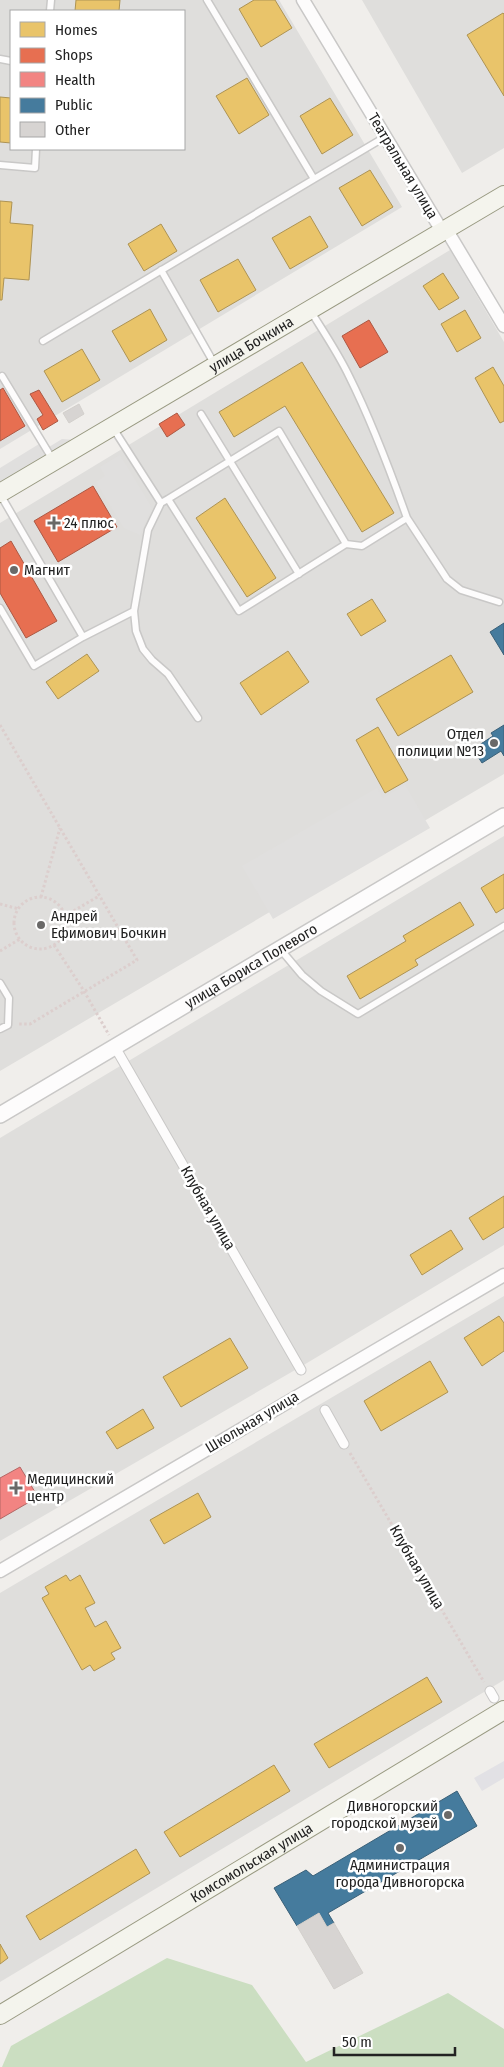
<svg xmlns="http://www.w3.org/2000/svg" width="504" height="2067" viewBox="0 0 504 2067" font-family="'Fira Sans Condensed',sans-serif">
	<rect width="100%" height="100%" fill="#f0eeeb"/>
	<path fill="#dfdedc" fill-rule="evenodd" d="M0,0H279L402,207L0,449ZM11,11H184V149H11Z
		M362,0H504V148L462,173Z
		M450,250L504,342V774L0,1071V523Z
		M504,836V1245L302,1366L0,1541V1138Z
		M504,1296V1680L0,1982V1593Z"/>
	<path fill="#cbdec1" d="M167,1958L252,1985L306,2062L448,1993L504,2029V2067H2L11,2046Z"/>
	<path fill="#e0dfde" d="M62,439L75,440L0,484V468L39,444L49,447Z
		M120,455L152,508L140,535L124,528L96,482L105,476L100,467Z
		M405,785L430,828L273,919L242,866L377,788L383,798Z"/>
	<path fill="#e2e1e5" d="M504,1761V1778L482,1791L474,1778Z"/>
	<path fill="#e9c46a" stroke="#ad9354" d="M76,0H120L119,11H75Z
		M254,0H275L292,28L261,47L239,9Z
		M503,13L504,14V96L467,35Z
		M247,78L269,115L239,134L216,96Z
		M0,97L11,98V143L0,142Z
		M330,98L353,135L322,154L300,116Z
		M370,170L393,207L362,226L339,188Z
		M0,201L12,202L10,223L33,225L29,280L4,278L2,300H0Z
		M310,216L328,247L290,269L272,238Z
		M161,224L177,251L144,271L128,244Z
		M238,259L256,290L218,312L200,280Z
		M443,273L459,298L439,310L423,286Z
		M150,309L167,340L130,362L112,331Z
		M465,310L481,338L457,352L441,324Z
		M82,349L100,380L62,402L44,371Z
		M302,362L394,513L362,532L285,406L234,437L219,412Z
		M493,367L504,386V421L500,423L475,378Z
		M225,498L276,578L247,597L196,518Z
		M372,599L386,621L361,636L347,614Z
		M288,651L309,682L261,715L240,683Z
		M87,654L99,671L58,699L46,682Z
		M451,655L473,692L398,736L376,699Z
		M378,727L408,780L385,793L356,740Z
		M504,874V908L496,913L481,888Z
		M460,902L474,925L415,960L418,965L360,999L347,976L406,941L403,936Z
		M504,1196V1227L483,1240L469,1218Z
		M451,1230L463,1249L422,1275L410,1255Z
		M499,1316L504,1323V1351L482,1366L464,1338Z
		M230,1338L248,1368L181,1407L163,1377Z
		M430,1361L448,1392L381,1431L364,1401Z
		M143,1409L154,1428L117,1449L106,1432Z
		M198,1493L211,1517L164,1544L150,1520Z
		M66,1575L70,1581L80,1575L95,1603L85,1608L95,1627L106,1621L121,1648L111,1653L115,1659L94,1671L90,1665L82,1670L42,1598L49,1594L45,1587Z
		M427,1677L442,1702L329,1768L314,1744Z
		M274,1765L290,1791L180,1857L164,1832Z
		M136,1849L150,1873L40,1940L26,1916Z
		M0,1944L8,1958L0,1964Z"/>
	<path fill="#e76f51" stroke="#ac5843" d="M369,320L388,352L360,368L342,336Z
		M3,388L25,426L0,441V390Z
		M39,390L58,421L43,430L37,419L43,415L30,394Z
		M177,413L185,425L167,437L159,424Z
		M93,486L117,527L58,562L34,521Z
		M11,541L57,621L26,638L0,593V548Z"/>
	<path fill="#f28482" stroke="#b46765" d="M20,1467L38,1497L0,1519V1478Z"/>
	<path fill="#457b9d" stroke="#3a6078" d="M504,623V655L490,632Z
		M504,725V756L501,751L482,763L473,749L493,736L491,733Z
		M457,1791L477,1826L328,1913L334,1923L327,1927L319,1913L297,1926L274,1888L306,1870L313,1876Z"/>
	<path fill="#d7d4d2" stroke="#d3d0cc" d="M79,404L84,414L69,423L63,413Z
		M319,1913L327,1927L334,1923L363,1973L334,1989L297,1926Z"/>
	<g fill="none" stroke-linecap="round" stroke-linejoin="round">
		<g stroke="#c9c8c7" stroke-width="9">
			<path id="service" d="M207,0L314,179L385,137
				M50,11L51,0
				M0,59L11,61
				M0,165L35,168L36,149
				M161,270L215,365
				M310,310C323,331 338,353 349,376C372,422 390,470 407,518L362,546L346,544
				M43,341L314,179
				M2,376L53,460
				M201,414L299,574
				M113,428L161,503L168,499L279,431L346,544L239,611L168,499
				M0,494L83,637L34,666L0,608
				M161,503L148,530L134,611L136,631L143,649L152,660L168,674L198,718
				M407,518L447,579L461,590L499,602
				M83,637L134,611
				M281,950L302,975L321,991L358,1014L504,926
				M0,983L9,998L8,1025L0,1029"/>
		</g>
		<g stroke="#c9c8c7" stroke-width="11">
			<path id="pedestrian" d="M115,1047L301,1370
				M325,1410L344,1444
				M490,1691L494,1698"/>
		</g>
		<g stroke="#c9c8c7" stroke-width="15">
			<path id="minor" d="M303,0L442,231L446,229L504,326
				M0,1571L504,1275"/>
		</g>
		<g stroke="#c9c8c7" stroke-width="18">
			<g id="tertiary">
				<path id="s1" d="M0,1115L504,816"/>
			</g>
		</g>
		<g stroke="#999a82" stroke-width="20">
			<g id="secondary">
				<path id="s2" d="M0,493L504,195"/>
				<path id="s3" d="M0,2015L504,1710"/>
			</g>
		</g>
		<path stroke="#dccecd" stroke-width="3" stroke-dasharray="2.5 2.5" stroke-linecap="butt" d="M0,725L137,960L30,1024H17
			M41,897L60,828
			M14 923a26 26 0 1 1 52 0a26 26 0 1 1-52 0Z
			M0,904L19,909
			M65,916L99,896
			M54,945L84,991L109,1035
			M0,951L20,939
			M350,1453L484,1682"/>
		<use href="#service" stroke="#fdfcfc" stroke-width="6"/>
		<use href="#pedestrian" stroke="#fdfcfc" stroke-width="9"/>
		<use href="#minor" stroke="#fdfcfc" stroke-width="12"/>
		<use href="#tertiary" stroke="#fdfcfc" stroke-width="15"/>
		<use href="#secondary" stroke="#f4f4ed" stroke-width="18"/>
	</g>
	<g fill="#6a6968" stroke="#fff" stroke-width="2">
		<path d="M51.5 515.5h5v5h5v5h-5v5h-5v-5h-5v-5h5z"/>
		<circle cx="14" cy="570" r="5"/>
		<circle cx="494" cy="743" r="5"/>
		<circle cx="41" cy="925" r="5"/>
		<path d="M13.5 1480.5h5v5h5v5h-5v5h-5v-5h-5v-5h5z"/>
		<circle cx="448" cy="1815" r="5"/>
		<circle cx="400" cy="1848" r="5"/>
	</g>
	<g text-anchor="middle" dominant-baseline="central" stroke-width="5" stroke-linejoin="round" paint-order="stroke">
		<g font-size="15" fill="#222" stroke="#fff">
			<text transform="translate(403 166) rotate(59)">Театральная улица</text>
			<text stroke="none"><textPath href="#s2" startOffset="292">улица Бочкина</textPath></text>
			<text stroke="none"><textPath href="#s1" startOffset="292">улица Бориса Полевого</textPath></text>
			<text transform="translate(208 1208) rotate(60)">Клубная улица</text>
			<text transform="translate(252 1422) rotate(-31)">Школьная улица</text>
			<text transform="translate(417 1567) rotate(60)">Клубная улица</text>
			<text stroke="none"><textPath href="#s3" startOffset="294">Комсомольская улица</textPath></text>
		</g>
		<g font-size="15" fill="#222" stroke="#fff" text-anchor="start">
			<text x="64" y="523">24 плюс</text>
			<text x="24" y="570">Магнит</text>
			<text x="484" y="734" text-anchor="end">Отдел<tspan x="484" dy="17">полиции №13</tspan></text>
			<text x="51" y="916">Андрей<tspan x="51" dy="17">Ефимович Бочкин</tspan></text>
			<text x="27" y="1479">Медицинский<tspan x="27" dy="17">центр</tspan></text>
			<text x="438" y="1806" text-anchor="end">Дивногорский<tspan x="438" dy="17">городской музей</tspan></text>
			<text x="400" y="1865" text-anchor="middle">Администрация<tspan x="400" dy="17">города Дивногорска</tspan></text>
		</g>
	</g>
	<rect x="10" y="10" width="175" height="140" fill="#ffffff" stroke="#a7a7a7"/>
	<rect x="20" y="22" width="25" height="15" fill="#e9c46a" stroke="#a7a7a7"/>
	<text x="55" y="35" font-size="15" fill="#222222">Homes</text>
	<rect x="20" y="48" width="25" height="15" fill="#e76f51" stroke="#a7a7a7"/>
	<text x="55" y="60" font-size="15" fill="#222222">Shops</text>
	<rect x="20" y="72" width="25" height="15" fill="#f28482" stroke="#a7a7a7"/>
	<text x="55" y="85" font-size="15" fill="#222222">Health</text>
	<rect x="20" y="98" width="25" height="15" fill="#457b9d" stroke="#a7a7a7"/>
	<text x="55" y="110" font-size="15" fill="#222222">Public</text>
	<rect x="20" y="122" width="25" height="15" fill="#d7d4d2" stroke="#a7a7a7"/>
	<text x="55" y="135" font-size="15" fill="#222222">Other</text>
	<path d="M334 2047v8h121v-8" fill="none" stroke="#222222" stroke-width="2.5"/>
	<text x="342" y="2047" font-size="15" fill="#222222" stroke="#ffffff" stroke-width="4" paint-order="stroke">50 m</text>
</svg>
